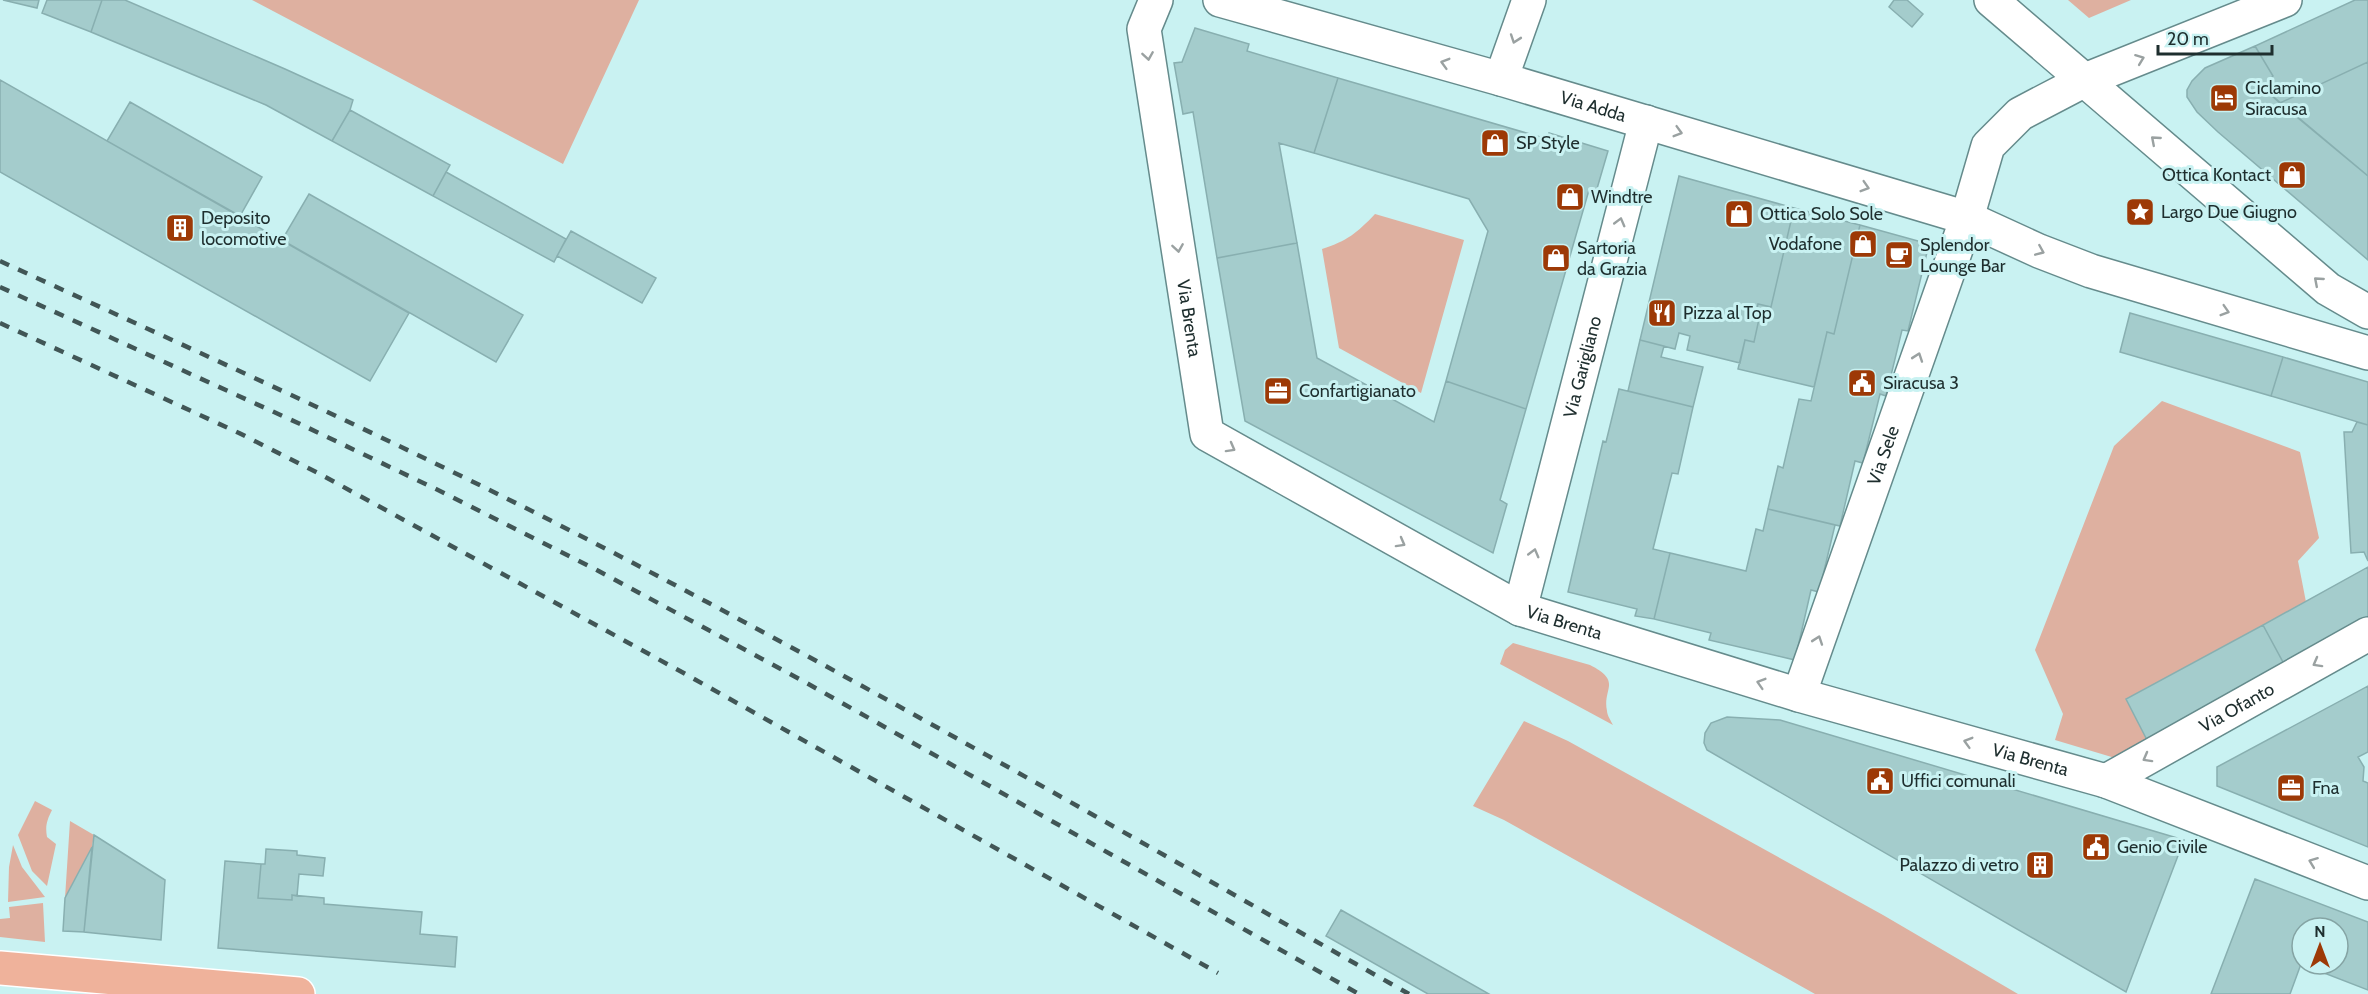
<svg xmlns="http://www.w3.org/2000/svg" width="2368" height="994" viewBox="0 0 2368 994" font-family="Cabin,sans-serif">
	<rect width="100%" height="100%" fill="#c9f2f2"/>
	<path fill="#deb0a0" d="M252,0H639L563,164Z
		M2068,0H2131L2089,18Z
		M1375,214L1464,240L1421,393L1339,348L1322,249C1347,241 1357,233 1375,214Z
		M2162,401L2300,452L2319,538L2298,561L2306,602L2126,699L2147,740L2115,758L2055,740L2063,714L2035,650L2114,446Z
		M1513,643L1590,665C1623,682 1602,688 1607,711C1607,715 1611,721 1613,725L1500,664L1505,650Z
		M1524,721L1568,741L1883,915L2018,994H1815L1504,820L1473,806Z
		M35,801L52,810C47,820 45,826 47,837L56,844L47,886L32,871L18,835Z
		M70,821L94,835L92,847L65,898Z
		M13,845L22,867L45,897L8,902L9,867Z
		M43,903L45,942L0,937V919L10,918L9,907Z"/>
	<path fill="#a4cccc" stroke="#88afb0" stroke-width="1.5" fill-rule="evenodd" d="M3,0H39L37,8Z
		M47,0H102L91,32L42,13Z
		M102,0H125L285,69L353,100L350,110L332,141L266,105L91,32Z
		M1894,0H1907L1923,14L1912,27L1889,7Z
		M2355,0H2368V62L2280,103L2263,88L2273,76L2255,46Z
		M1195,28L1249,44L1247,51L1338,78L1314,153L1279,143L1297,243L1217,258L1193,112L1183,114L1174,63L1182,62Z
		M2255,46L2273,76L2263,88L2368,176V260L2218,132L2197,112L2187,97V90L2192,81L2205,68Z
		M2368,62V176L2280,103Z
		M1338,78L1547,139L1549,133L1608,151L1596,192L1589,190L1526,409L1446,381L1488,231L1469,199L1314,153Z
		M0,80L409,313L370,381L0,172Z
		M130,102L262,177L240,216L107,141Z
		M350,110L450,165L433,196L332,141Z
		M446,172L566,239L554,262L433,196Z
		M1679,176L1794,208L1771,307L1758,304L1755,318L1759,319L1754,342L1745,340L1740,363L1687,350L1690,336L1679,333L1675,349L1640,340Z
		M309,194L523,315L496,362L282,240Z
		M1794,208L1860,225L1834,334L1827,332L1814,387L1738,369L1745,340L1754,342L1759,319L1755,318L1758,304L1771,307Z
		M1860,225L1929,244L1908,331L1902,330L1886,396L1880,394L1863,463L1855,461L1840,526L1768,509L1778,466L1783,468L1799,399L1811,401L1827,332L1834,334Z
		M571,231L656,278L642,303L557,256Z
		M1297,243L1317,358L1434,422L1446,381L1526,409L1500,500L1507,504L1493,553L1245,421L1217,258Z
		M2130,313L2283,357L2271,396L2120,352Z
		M1640,340L1664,346L1661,357L1703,367L1693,407L1628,391Z
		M2283,357L2368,382V425L2271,396Z
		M1619,389L1693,407L1678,474L1672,473L1653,549L1670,553L1654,619L1635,616L1637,609L1568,592L1603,441L1606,442Z
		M2357,422L2368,425V561L2364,552L2351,553L2344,432H2352Z
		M1768,509L1835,525L1819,592L1811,590L1795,660L1709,640L1711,633L1654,619L1670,553L1746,571L1756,529L1763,531Z
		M2368,567V617L2284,664L2263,625Z
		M2263,625L2284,664L2147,740L2126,699Z
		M2368,686V752L2358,757L2364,767L2363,781L2368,783V847L2217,786V767Z
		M1727,717L1780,720L2184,840L2126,992L1707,750L1704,743L1705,733L1711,723Z
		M94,835L165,880L161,940L84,932Z
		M92,847L84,932L63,931L65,898Z
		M266,849L297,851V855L325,858L323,876L299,874L297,896L292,895V900L258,898L261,864H265Z
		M225,861L261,864L258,898L292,900V895L324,898V904L422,912L420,934L457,937L455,967L218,948Z
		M2255,879L2368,922V990L2301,964L2290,994H2211ZM2302,928H2338V964H2302Z
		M1341,910L1489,994H1428L1326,936Z"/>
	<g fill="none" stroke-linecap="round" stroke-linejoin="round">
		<g stroke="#658b8c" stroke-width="36">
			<g id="minor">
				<path id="s1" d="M1156,0L1144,29L1207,434L1520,609L1799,695L2106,781L2368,883"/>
				<path id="s2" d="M1220,0L1501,79L1967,218L2039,251L2091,271L2368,353"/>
				<path d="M1991,0L2328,289L2368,312"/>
				<path d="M1501,79L1529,0"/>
				<path id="s3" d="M1520,609L1646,122"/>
				<path id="s4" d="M1799,695L1967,218L1988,146L2020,114L2085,80L2285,0"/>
				<path id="s5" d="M2106,781L2368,634"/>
			</g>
		</g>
		<g stroke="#fff" stroke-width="36">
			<path id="major" d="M0,968L298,994"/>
		</g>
		<use href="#minor" stroke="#fff" stroke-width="33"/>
		<use href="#major" stroke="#efb29b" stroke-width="33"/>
		<path stroke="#415656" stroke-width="4.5" stroke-dasharray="10 10" stroke-linecap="butt" d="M0,261C193,350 388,437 577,534C859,679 1133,838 1409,994
			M0,287L298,423L438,490L595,569L803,681L1359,994
			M0,323L239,433L318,473L680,671L1218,973"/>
	</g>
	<defs><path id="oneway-chevron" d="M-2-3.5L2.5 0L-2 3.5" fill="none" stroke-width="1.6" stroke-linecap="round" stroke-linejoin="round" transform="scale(1.5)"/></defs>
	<g stroke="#9aa1a1">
		<use href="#oneway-chevron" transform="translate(1515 39) rotate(109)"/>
		<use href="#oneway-chevron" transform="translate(1148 56) rotate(81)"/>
		<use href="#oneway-chevron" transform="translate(2140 59) rotate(-21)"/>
		<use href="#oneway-chevron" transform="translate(1445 63) rotate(-164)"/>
		<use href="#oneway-chevron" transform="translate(1678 132) rotate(16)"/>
		<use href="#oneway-chevron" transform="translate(2155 140) rotate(-139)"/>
		<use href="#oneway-chevron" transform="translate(1865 187) rotate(17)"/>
		<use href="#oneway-chevron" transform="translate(1620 222) rotate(-75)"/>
		<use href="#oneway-chevron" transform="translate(1178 248) rotate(81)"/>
		<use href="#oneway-chevron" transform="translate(2040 251) rotate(23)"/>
		<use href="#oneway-chevron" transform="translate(2318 281) rotate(-139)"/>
		<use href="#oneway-chevron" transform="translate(2225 311) rotate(17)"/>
		<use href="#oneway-chevron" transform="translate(1918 357) rotate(-71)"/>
		<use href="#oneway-chevron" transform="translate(1231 448) rotate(29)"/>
		<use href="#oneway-chevron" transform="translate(1401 543) rotate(29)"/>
		<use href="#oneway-chevron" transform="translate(1534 553) rotate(-75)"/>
		<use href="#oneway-chevron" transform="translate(1818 640) rotate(-71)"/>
		<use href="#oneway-chevron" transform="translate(2317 663) rotate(151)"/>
		<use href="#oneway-chevron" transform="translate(1761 683) rotate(-163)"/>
		<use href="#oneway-chevron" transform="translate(1968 742) rotate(-164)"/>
		<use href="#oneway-chevron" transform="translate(2147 758) rotate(151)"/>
		<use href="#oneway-chevron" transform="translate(2313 862) rotate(-159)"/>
	</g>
	<defs>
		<g id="hotel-square" transform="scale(1.5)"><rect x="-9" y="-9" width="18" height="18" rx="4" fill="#9d3906" stroke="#c9f2f2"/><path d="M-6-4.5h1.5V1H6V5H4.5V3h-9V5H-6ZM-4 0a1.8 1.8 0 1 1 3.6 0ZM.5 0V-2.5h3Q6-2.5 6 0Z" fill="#fff"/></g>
		<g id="shop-square" transform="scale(1.5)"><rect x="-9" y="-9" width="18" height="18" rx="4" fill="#9d3906" stroke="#c9f2f2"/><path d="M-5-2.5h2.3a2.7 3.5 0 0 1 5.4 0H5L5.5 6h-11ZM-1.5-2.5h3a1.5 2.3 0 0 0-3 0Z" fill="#fff"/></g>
		<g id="sight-square" transform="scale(1.5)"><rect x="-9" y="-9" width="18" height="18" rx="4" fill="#9d3906" stroke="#c9f2f2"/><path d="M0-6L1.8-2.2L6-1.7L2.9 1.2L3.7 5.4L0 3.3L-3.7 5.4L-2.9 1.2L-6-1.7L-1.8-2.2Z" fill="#fff"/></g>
		<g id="building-square" transform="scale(1.5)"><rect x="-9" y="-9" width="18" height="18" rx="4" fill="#9d3906" stroke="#c9f2f2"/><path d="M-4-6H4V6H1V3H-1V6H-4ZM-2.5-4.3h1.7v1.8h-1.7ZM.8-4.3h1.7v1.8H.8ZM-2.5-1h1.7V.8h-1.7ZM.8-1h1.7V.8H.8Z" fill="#fff"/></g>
		<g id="cafe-square" transform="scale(1.5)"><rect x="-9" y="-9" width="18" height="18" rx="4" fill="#9d3906" stroke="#c9f2f2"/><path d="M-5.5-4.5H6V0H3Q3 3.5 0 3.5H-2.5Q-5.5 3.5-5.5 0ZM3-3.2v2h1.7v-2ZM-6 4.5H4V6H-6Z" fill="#fff"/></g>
		<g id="restaurant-square" transform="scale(1.5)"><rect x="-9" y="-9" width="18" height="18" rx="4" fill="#9d3906" stroke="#c9f2f2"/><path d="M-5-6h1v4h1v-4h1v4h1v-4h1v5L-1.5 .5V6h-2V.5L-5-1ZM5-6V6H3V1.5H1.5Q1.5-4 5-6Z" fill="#fff"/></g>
		<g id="civic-square" transform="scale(1.5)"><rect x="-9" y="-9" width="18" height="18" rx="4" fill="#9d3906" stroke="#c9f2f2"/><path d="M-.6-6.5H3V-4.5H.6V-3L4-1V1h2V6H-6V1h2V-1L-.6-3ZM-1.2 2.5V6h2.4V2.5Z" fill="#fff"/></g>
		<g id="office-square" transform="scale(1.5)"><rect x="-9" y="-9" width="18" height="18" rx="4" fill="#9d3906" stroke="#c9f2f2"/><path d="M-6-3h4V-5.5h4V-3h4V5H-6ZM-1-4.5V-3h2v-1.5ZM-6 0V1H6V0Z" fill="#fff"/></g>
	</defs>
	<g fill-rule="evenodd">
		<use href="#hotel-square" x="2224" y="98"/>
		<use href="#shop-square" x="1495" y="143"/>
		<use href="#shop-square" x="2292" y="175"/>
		<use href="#shop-square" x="1570" y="197"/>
		<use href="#sight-square" x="2140" y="212"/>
		<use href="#shop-square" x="1739" y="214"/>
		<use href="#building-square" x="180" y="228"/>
		<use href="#shop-square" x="1863" y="244"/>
		<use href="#cafe-square" x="1899" y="255"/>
		<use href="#shop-square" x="1556" y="258"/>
		<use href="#restaurant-square" x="1662" y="313"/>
		<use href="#civic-square" x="1862" y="383"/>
		<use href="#office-square" x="1278" y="391"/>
		<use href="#civic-square" x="1880" y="781"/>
		<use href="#office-square" x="2291" y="788"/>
		<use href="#civic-square" x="2096" y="847"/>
		<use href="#building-square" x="2040" y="865"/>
	</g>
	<g text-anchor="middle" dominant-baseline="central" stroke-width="6" stroke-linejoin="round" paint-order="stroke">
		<g font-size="18" fill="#1e2e2e" stroke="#c9f2f2" text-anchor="start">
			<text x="2245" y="88">Ciclamino<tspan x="2245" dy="21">Siracusa</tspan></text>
			<text x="1516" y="143">SP Style</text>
			<text x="2271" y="175" text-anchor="end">Ottica Kontact</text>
			<text x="1591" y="197">Windtre</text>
			<text x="2161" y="212">Largo Due Giugno</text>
			<text x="1760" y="214">Ottica Solo Sole</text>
			<text x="201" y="218">Deposito<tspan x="201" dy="21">locomotive</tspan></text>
			<text x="1842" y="244" text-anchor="end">Vodafone</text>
			<text x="1920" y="245">Splendor<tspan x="1920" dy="21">Lounge Bar</tspan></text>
			<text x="1577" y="248">Sartoria<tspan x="1577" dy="21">da Grazia</tspan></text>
			<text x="1683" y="313">Pizza al Top</text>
			<text x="1883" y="383">Siracusa 3</text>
			<text x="1299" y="391">Confartigianato</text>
			<text x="1901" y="781">Uffici comunali</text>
			<text x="2312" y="788">Fna</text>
			<text x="2117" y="847">Genio Civile</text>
			<text x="2019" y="865" text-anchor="end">Palazzo di vetro</text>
		</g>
		<g font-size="18" fill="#1e2e2e" stroke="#c9f2f2">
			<text stroke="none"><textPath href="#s2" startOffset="388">Via Adda</textPath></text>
			<text stroke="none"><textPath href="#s1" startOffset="324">Via Brenta</textPath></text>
			<text stroke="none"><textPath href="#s3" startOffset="250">Via Garigliano</textPath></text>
			<text stroke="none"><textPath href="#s4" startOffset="254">Via Sele</textPath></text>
			<text stroke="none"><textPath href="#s1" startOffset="846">Via Brenta</textPath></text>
			<text stroke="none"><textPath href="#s5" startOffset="150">Via Ofanto</textPath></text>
			<text stroke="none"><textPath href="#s1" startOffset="1332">Via Brenta</textPath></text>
		</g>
	</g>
	<g transform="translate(2320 946)"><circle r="28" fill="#c9f2f2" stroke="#85a4a4" stroke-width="1.5"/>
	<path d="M0-4.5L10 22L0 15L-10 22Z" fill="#9d3906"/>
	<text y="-9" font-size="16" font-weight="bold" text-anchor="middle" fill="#1e2e2e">N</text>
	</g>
	<path d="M2158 45v9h114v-9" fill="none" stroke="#1e2e2e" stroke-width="3"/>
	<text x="2167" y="45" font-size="18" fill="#1e2e2e" stroke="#c9f2f2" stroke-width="4.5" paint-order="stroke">20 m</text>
</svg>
